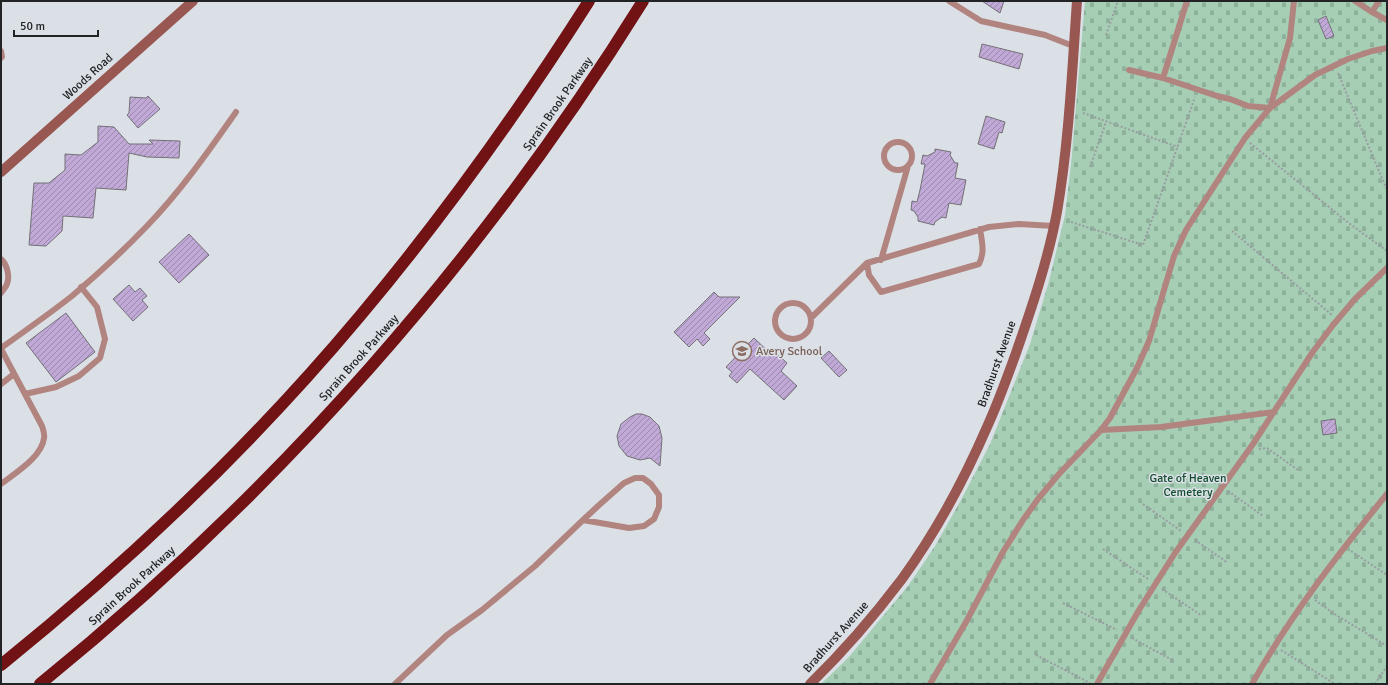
<svg xmlns="http://www.w3.org/2000/svg" width="1388" height="685" viewBox="0 0 1388 685" font-family="Signika,sans-serif">
	<defs>
		<pattern id="cemetery-stones" width="16" height="16" patternUnits="userSpaceOnUse"><rect width="16" height="16" fill="#a5ceb4"/><path d="M2 7V4a2 2 0 0 1 4 0v3zM10 15v-3a2 2 0 0 1 4 0v3z" fill="#8eb19b"/></pattern>
		<pattern id="building-hatch" width="6" height="6" patternUnits="userSpaceOnUse"><rect width="6" height="6" fill="#c0a9d6"/><path d="M-1 1l2-2M0 6l6-6M5 7l2-2" fill="none" stroke="#9c89ad"/></pattern>
	</defs>
	<rect width="100%" height="100%" fill="#dbe0e7"/>
	<path fill="url(#cemetery-stones)" d="M1085,1H1387V684H821L848,658L908,586L935,546L961,500L990,444L1030,344L1049,281L1065,215L1071,164Z"/>
	<path fill="url(#building-hatch)" stroke="#737076" d="M982,1H1004L1000,13Z
		M1326,16L1334,36L1326,39L1318,20Z
		M982,44L1023,54L1019,69L979,57Z
		M148,96L160,109L138,128L127,115L129,113L130,97L146,98Z
		M986,116L1005,122L1002,133L999,132L994,149L978,144Z
		M98,126L114,127L129,144H153L149,140L180,141L179,158L147,157L129,153L126,190L96,188L93,218L63,216L62,231L46,246L29,245L34,183H49L65,170V154L81,155L98,142Z
		M935,149L951,152L950,155L955,163H958L955,178L966,180L961,205L949,203L946,218L942,217L935,222L934,225L918,221V217L914,211L911,210L912,201L917,202L920,190L925,164H921L923,155L927,156L935,152Z
		M189,234L209,255L179,283L159,262Z
		M129,285L135,292L140,288L147,296L142,300L148,307L133,321L113,299Z
		M714,292L719,297H740L704,333L710,339L703,346L697,339L689,347L674,332Z
		M66,313L95,352L56,382L26,343Z
		M754,338L773,356L776,353L787,363L781,371L797,386L784,400L750,369L737,383L729,376L732,372L726,367Z
		M829,351L847,370L839,377L821,358Z
		M636,414H642L650,417L659,426L662,438L660,466L650,458L640,460L627,456L619,446L617,436L621,424L630,417Z
		M1335,419L1337,433L1323,435L1321,421Z"/>
	<g fill="none" stroke-linecap="round" stroke-linejoin="round">
		<path stroke="#989ca1" stroke-width="2" stroke-dasharray="2 2" stroke-linecap="butt" d="M1106,35L1118,1
			M1338,73L1387,190
			M1083,113L1178,147
			M1250,143L1350,224L1387,251
			M1090,167L1106,122
			M1071,222L1143,245L1195,97
			M1232,231L1332,315
			M1259,449L1267,448L1298,470
			M1202,473L1216,483
			M1228,491L1263,516
			M1143,504L1181,531
			M1195,540L1228,563
			M1103,549L1148,579
			M1351,551L1387,575
			M1162,589L1202,616
			M1315,600L1333,613L1387,646
			M1063,603L1117,630
			M1132,638L1172,660
			M1281,650L1335,684
			M1036,655L1090,683
			M1375,684L1387,666"/>
		<path stroke="#b2847f" stroke-width="6" d="M949,1L981,21L1045,35L1073,46
			M1355,1L1372,12L1387,20
			M1372,12L1379,1
			M1,51L2,57L1,58
			M1129,70L1163,78L1217,96L1230,99L1248,106L1270,108L1290,38L1294,1
			M1163,78L1187,1
			M884 156a14 14 0 1 1 28 0a14 14 0 1 1-28 0Z
			M1,259C7,264 10,276 7,284C6,287 3,290 1,293
			M881,260L908,166
			M867,263L869,275L881,292L979,264C985,252 982,242 980,229
			M775 321a18 18 0 1 1 36 0a18 18 0 1 1-36 0Z
			M811,318L867,263L989,227L1019,224L1054,226
			M1,348C25,331 49,314 72,296C98,274 123,251 146,227C180,192 208,152 236,112
			M1,349L42,426C43,429 45,434 44,438C42,457 15,473 1,484
			M1,384L14,374
			M25,394L56,387L79,376L100,358L105,339L97,307L81,287
			M1101,430L1161,427L1274,412
			M395,684L447,635L482,610L535,566L583,520L598,506L624,483L635,478H643L651,484L659,495V507L654,519L644,526L629,528L583,520
			M930,684L966,622L1003,552L1023,520L1038,499L1059,474L1101,430L1110,418L1137,368L1149,341L1174,256L1186,230L1245,138L1270,108L1315,75L1348,59L1372,51L1387,48
			M1097,684L1139,610L1175,553L1253,444L1312,353L1333,325L1355,299L1387,268
			M1252,684C1290,616 1338,554 1387,494"/>
		<path stroke="#995752" stroke-width="10" d="M1,172L193,1
			M810,684C844,651 874,616 902,579C936,532 964,480 987,427C998,403 1007,378 1016,353C1032,307 1048,260 1057,212C1069,142 1072,71 1077,1"/>
		<path stroke="#711215" stroke-width="12" d="M1,665C131,560 253,444 360,316C444,216 519,111 589,1
			M40,684C277,492 482,260 643,1"/>
	</g>
	<defs>
		<g id="school-ring" transform="scale(1)"><circle r="9.5" fill="#dbe0e7" stroke="#8d6e63" stroke-width="1.5"/><path d="M0-5L7-2L0 1L-7-2ZM-4 1L0 2.5L4 1V4Q0 6-4 4Z" fill="#8d6e63"/></g>
	</defs>
	<g fill-rule="evenodd">
		<use href="#school-ring" x="742" y="351"/>
	</g>
	<g text-anchor="middle" dominant-baseline="central" stroke-width="3" stroke-linejoin="round" paint-order="stroke">
		<g font-size="12" fill="#212325" stroke="#dbe0e7">
			<text transform="translate(88 77) rotate(-42)">Woods Road</text>
			<text transform="translate(558 104) rotate(-55)">Sprain Brook Parkway</text>
			<text transform="translate(359 358) rotate(-48)">Sprain Brook Parkway</text>
			<text transform="translate(997 364) rotate(-70)">Bradhurst Avenue</text>
			<text transform="translate(132 586) rotate(-42)">Sprain Brook Parkway</text>
			<text transform="translate(836 637) rotate(-48)">Bradhurst Avenue</text>
		</g>
		<g font-size="12" fill="#785e54" stroke="#dbe0e7" text-anchor="start">
			<text x="756" y="351">Avery School</text>
		</g>
		<g font-size="12" fill="#144e30" stroke="#dbe0e7">
			<text x="1188" y="478">Gate of Heaven<tspan x="1188" dy="14">Cemetery</tspan></text>
		</g>
	</g>
	<rect width="1388" height="685" fill="none" stroke="#212325" stroke-width="4"/>
	<path d="M14 30v6h84v-6" fill="none" stroke="#212325" stroke-width="2"/>
	<text x="20" y="30" font-size="12" fill="#212325" stroke="#dbe0e7" stroke-width="3" paint-order="stroke">50 m</text>
</svg>
